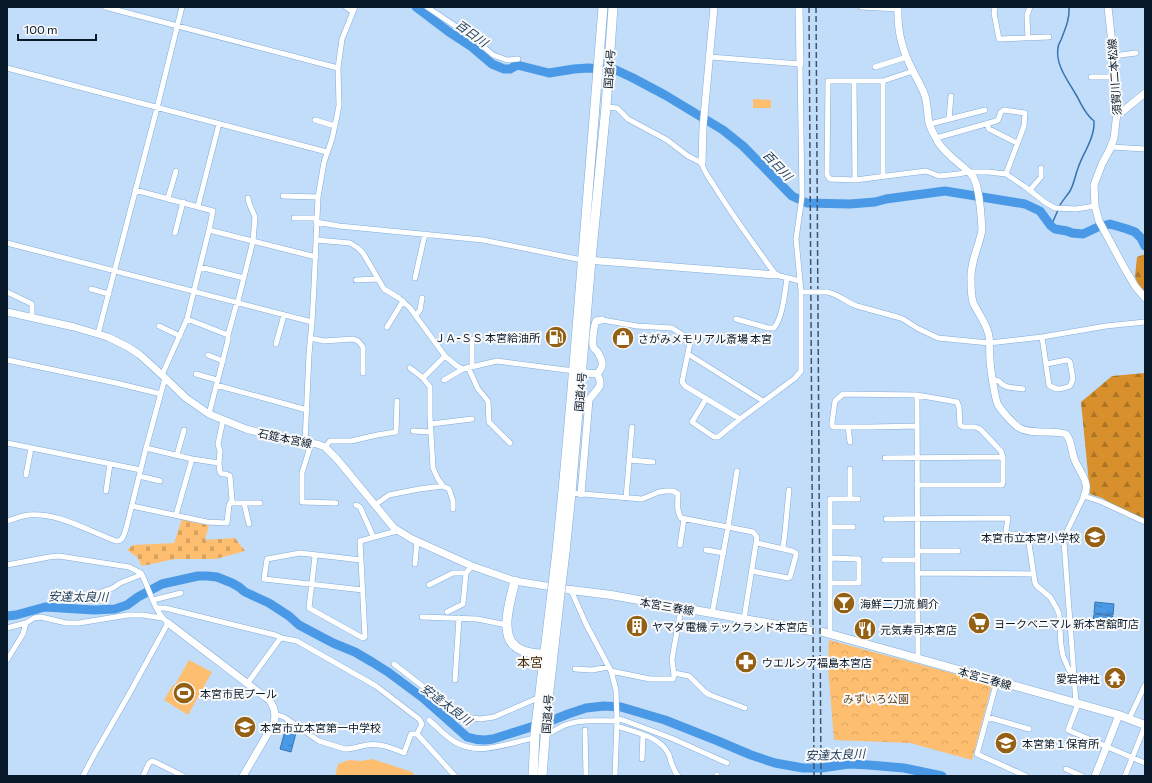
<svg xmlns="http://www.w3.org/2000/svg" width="1152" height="783" viewBox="0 0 1152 783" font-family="Commissioner,'Noto Sans JP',sans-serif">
	<defs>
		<pattern id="forest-firs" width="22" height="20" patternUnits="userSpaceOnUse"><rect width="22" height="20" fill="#d7902b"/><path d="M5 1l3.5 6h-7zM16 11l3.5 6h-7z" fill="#ac7525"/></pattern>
		<pattern id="cemetery-stones" width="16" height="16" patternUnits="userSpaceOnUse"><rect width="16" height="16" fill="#febe70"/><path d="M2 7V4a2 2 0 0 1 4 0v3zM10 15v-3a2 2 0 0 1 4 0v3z" fill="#d8a361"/></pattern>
		<pattern id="park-crowns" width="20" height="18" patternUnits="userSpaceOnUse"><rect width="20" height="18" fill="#febe70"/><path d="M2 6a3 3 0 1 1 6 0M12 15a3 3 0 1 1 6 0" fill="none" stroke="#d8a361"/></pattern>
		<pattern id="water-ripples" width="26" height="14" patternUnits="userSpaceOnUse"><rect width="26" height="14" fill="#4a99e6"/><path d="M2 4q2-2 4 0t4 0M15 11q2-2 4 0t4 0" fill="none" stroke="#3c7cbb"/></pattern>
	</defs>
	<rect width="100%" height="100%" fill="#c2ddf9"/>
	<path fill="url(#forest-firs)" d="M1145,254V297L1141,295L1135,276L1137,257Z
		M1145,373V523L1102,498L1090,494L1081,402L1112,376Z"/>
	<path fill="url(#cemetery-stones)" d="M182,519L209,525L205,540L235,538L245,551L216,559H175L142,566L137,557L127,550L133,545L174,543Z"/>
	<path fill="url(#park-crowns)" d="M829,640L992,684L972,760L910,743L834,740L828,666Z"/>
	<path fill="#febe70" d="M753,99L771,100V108H753Z
		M189,660L212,672L188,715L164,700L173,685H175Z
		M372,759L412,772L415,776H335L338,764L349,760L361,761Z"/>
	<path fill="url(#water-ripples)" stroke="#3673ae" d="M1095,602L1114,604L1113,615L1094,613Z
		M1094,614L1113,616L1112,624L1093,621Z
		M285,731L296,733L291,752L280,749Z"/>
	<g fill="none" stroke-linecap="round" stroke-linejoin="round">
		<path stroke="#3673ae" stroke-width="1.5" d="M1059,207C1062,201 1066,197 1070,191C1074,184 1075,176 1078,168C1083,153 1095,138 1094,121C1083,112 1082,104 1075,93C1068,81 1055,64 1058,48C1058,45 1060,42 1061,40C1065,29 1070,19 1069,7
			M1051,226L1058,210"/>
		<path stroke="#4a99e6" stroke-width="9" d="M416,7L449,32L472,47L492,64L504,69H510L517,65L549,73L574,69L588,68L616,70L633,78L665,95L723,130L743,146L792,196L807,203L850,204L875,202L886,199L945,191L1025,204L1040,211L1051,226L1055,229L1067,231L1072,233L1083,234L1098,227L1110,224L1127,229L1135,232L1141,238L1145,246
			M7,616L16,615L45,607L94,610L115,609L127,605L138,597L162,584L198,576H207L217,577L232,583L239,587L245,592L269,603L289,616L299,625L333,643L355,652L372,662L388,672L423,698L467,737C476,740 483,741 493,739L553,720L568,714L586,708L604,706L621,707L665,720L718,741L751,755L775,763L803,768H821L849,764L869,765L904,768L942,776"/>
		<g stroke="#81acd9" stroke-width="6">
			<path id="street" d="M105,7L338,68
				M346,7L353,12
				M427,7L476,40L493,55L507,60L518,59
				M861,7L898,9
				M995,7L994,13L999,39L1049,37
				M1028,38L1027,15L1030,7
				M1113,56L1136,53
				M710,57L800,64L802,197L796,239L800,281
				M875,67L907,57
				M7,68L327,152
				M913,71L883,81H828L827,175L830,179L855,180L926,171L939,176L958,174L968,172H988L1006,174L1024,186L1046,203L1055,208L1076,209L1095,206
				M1091,77H1115
				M854,81L855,180
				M883,81V176
				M606,107L617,108L628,119L667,140L688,156L702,163C703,171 710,179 715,187C734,218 755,246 776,275L800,281L801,291L803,292
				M949,119L951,96
				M315,120L335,126
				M930,124L985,110
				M987,124L989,129L1017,143
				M936,138L996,121L998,120L1001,112L1004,110L1025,113L1024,126L1006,174
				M1111,147L1145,149
				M135,190L213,211L209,230L316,257
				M1030,190L1041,177V168
				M283,196L318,197
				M168,198L176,171
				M198,206L219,124
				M294,218H317
				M316,222L339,226L483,240L582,260
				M175,233L183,202
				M316,240L350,243L358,248L363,253L384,289L399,298L410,308L445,356L457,366L463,369L497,361L574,371
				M7,243L312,322
				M200,267L244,278
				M415,278L425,234
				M356,280L378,279
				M91,289L109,294
				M7,292L32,304V317
				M827,292C838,294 846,302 857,306L897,317L903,319L917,328L938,338L989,343L1042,337L1106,326L1145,322
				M416,315L420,310L422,298
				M187,319L228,335V340L209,414
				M736,319L768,328H774C783,317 785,291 787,278
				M602,320L637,326L672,328L688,338L690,343L682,382L685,386L740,419L795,378L801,371V291
				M159,326L180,336
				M387,327L403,301
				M98,334L157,108L182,7
				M228,335L236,306L238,301L253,241L255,217L249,203L248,198
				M1042,337L1049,385C1056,391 1062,389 1070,386L1073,379L1070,362L1067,360L1046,364
				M310,338L324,341L353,339L358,341L363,347V373
				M472,339V366
				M276,344L284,315
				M688,354L763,401
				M208,355L223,361
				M7,360L116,383L161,394
				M468,367L478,389L488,401L489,422L510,443
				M410,368L423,378
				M196,374L217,380
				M162,375L187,319L209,230
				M444,380L463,369
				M993,380L999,381C1004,389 1014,387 1023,389
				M216,385L307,410
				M917,395L957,402L959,407L960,425L963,427H975L980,429L1001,451L1003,457
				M706,399L692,422L714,437H718L740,419
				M431,424L472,419
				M916,426L872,427H834L832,426V423L835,401L843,394L917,395L918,659
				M848,427L850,442
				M413,431L431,432
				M7,443L141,470
				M305,443L309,354L312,322L314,286L318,197L324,162L332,139L337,116L339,105L338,68L342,39L355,7
				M311,444L302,473V502L336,503
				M325,447L330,441H351L377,435L396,432L397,401
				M146,448L192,459L219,463L220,451L218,444L223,420
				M177,455L184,430
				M885,458L1003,457V482L1002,485H917
				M629,460L653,462
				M219,463L220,472L222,474H226L230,476L232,500L233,503H260
				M850,469V499
				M737,471L728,527L753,532L757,537L744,619
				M26,475L31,448
				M139,476L160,481
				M443,486L449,489L453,501V509
				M106,491L110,464
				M571,493L642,499L659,492L666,491H673L678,494C678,502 676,511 681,518L728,527L712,614
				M626,498L632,427
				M244,503L249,524
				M356,505L360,507L373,536
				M375,505L389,495L419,489L443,486L438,479L433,468L430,416V387L423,378L445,356
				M132,506L207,522L227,523L229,505L232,500
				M176,515L192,459
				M886,519L1008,518L1006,531L1007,534C1014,535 1022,533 1028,537L1035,583L1037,586L1050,597L1057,609L1059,614L1061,645L1063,656L1069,670L1074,674
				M7,521C14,519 21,516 28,515C58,512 88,531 116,541C123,542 124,534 126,529L146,448L165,378
				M830,527H853
				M680,545L684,519
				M783,548L785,532L789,490
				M706,550L724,553
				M917,551H958
				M315,556L309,608L363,638L365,637L360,541L397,531
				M361,560L300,553L267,559L264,579L363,590
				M884,560H917
				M415,564L417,541
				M7,565L49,557L59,556L129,567L141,573C150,589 153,610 168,623L128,696L94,755L83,776
				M752,571L788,578L790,577L796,555V553L792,551L757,543
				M917,573L1034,574
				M830,583H859V559L830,558
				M429,585L453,573H466L472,566
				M571,590L586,624L611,671L616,690L617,721L615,776
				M98,593L113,588L120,583L138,576L141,573
				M153,600L181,593
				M157,608H165L275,635L282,638
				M447,612L463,604L466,573
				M422,617L477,619L507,625
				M7,628L26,623
				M830,634V499H858
				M7,660L23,634L26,623L34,618L41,617L66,623H79L128,615H143L162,618
				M394,664L456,712L472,718L480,719L494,717L540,697
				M575,669L592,670L609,667
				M611,671L650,679H673L674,676L672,659L681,609
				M674,673L689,676L705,692L710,695L745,708
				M455,680L459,618
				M997,681L977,754L1026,776
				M247,684L279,640L282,638L297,641L376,686L419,719L422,724L417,734L455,776
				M1076,703L1064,542L1068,529L1084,496L1102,502L1145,522
				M1078,704L1068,730L1145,763
				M275,714L284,717L319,741L345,749C353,749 360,746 367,745C381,743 392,748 404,753L411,734H417
				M987,717L1029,729
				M616,719L623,720L671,738L727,763
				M1129,719L1145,685
				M429,720C437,727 446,737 455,742C480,757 510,742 535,738
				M617,726C633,732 660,736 668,753C670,756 670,759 671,762C673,767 675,772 678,776
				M585,730L586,776
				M545,735C552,733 558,728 565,725C581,719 600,721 617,721
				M642,759L643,735
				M1066,769L1082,776
				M143,776L149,763L152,761L155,762L183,776
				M716,776L717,775
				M1125,776L1145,726"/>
		</g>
		<g stroke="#81acd9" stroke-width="8">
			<path id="secondary" d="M799,7L800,64
				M898,7C897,30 902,51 913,71C917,79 921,86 924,93C928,103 927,113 929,123C931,130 935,136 938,142C945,154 961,164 971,174C980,183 981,217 982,230C979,247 970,262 971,280C971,287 971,295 973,302C977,312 985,321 988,332C991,341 989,351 990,359C990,367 995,399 998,405C1002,411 1012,423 1018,427C1029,435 1052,430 1066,434C1072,441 1071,450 1074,458C1077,467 1084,475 1086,484C1087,488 1086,492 1084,496
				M1108,7L1117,90V113L1114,138L1110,149L1102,164L1094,185L1095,206L1099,221L1125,269L1135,286L1145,298
				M1117,113L1123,111L1145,93
				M702,163L703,127L714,7
				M587,260L776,275
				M7,312L74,327L108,337L128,347L140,355L162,375L186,398L209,414L246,429L283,439L299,442L317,444L325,447L337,459L394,528L412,539L472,566L515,581L571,590
				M578,372L597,374C605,365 603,361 597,351C596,351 593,347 593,346C592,340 594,326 596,321L602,320
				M581,494L589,400C596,389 605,387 597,374
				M168,623L269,700C275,707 276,714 274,723L243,776
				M1095,776L1119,715"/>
		</g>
		<g stroke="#81acd9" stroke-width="9">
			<path id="primary" d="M571,590L611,595L811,631
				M823,632L1119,715L1145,725"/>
		</g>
		<g stroke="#81acd9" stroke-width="10">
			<path id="highway" d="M557,551L564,480L572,390L603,7
				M565,552L571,493L591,260L606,107L613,7
				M515,581C511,597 499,634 515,646C524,654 539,654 551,655
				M533,776L535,734L551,601
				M542,776L548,700L559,602"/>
		</g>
		<use href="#street" stroke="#fff" stroke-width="5"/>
		<use href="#secondary" stroke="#fff" stroke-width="7"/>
		<use href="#primary" stroke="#fff" stroke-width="8"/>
		<use href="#highway" stroke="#fff" stroke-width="9"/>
		<path stroke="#41556a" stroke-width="1.5" stroke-dasharray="6 3" stroke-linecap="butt" d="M809,7L814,776
			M816,7L821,776"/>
		<g stroke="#81acd9" stroke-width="6" stroke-linecap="butt">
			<path id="street-bridge" d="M803,292H827"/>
		</g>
		<g stroke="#81acd9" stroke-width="10" stroke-linecap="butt">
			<path id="highway-bridge" d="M551,601L557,551
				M559,602L565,552"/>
		</g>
		<use href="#street-bridge" stroke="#fff" stroke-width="5"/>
		<use href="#highway-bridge" stroke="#fff" stroke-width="9"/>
	</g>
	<defs>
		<g id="fuel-disc" transform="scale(1.15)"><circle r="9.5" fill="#946014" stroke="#fafafa"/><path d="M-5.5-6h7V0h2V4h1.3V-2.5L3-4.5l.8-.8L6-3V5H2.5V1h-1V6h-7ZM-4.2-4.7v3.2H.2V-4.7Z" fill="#fff"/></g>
		<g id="shop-disc" transform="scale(1.15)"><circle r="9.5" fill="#946014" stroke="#fafafa"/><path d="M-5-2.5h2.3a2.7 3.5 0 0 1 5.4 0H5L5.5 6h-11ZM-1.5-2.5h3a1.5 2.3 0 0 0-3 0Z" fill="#fff"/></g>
		<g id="school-disc" transform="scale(1.15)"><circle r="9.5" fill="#946014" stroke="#fafafa"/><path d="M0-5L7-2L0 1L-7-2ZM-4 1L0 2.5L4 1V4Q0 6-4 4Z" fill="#fff"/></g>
		<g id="bar-disc" transform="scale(1.15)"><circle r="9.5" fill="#946014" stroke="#fafafa"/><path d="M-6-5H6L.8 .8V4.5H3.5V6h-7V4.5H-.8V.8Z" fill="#fff"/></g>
		<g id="supermarket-disc" transform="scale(1.15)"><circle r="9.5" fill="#946014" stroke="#fafafa"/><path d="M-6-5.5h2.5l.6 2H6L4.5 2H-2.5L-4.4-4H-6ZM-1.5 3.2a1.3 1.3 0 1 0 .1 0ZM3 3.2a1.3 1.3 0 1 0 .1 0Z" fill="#fff"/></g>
		<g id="building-disc" transform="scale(1.15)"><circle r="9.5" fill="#946014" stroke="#fafafa"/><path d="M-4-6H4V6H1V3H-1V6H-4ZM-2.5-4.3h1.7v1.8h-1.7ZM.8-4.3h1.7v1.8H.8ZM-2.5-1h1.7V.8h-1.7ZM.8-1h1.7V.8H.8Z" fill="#fff"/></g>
		<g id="restaurant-disc" transform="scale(1.15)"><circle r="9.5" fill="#946014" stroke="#fafafa"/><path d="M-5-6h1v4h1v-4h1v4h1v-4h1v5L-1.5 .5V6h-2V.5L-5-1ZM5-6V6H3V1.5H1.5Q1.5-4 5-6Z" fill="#fff"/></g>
		<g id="pharmacy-disc" transform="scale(1.15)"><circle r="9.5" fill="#946014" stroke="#fafafa"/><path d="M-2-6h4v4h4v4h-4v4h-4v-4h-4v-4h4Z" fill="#fff"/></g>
		<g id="temple-disc" transform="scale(1.15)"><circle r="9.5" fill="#946014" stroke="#fafafa"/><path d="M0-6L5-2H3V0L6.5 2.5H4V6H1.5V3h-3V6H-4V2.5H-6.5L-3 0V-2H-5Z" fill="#fff"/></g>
		<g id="stadium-disc" transform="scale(1.15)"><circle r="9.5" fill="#946014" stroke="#fafafa"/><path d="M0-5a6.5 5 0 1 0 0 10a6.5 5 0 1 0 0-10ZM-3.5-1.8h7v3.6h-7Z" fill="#fff"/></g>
	</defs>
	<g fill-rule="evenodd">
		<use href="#fuel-disc" x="556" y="337"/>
		<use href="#shop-disc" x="623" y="338"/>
		<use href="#school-disc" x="1095" y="537"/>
		<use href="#bar-disc" x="844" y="603"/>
		<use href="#supermarket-disc" x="979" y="623"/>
		<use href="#building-disc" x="637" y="626"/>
		<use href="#restaurant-disc" x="865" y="629"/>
		<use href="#pharmacy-disc" x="746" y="662"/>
		<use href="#temple-disc" x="1115" y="678"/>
		<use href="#stadium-disc" x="184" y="693"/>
		<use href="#school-disc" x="245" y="727"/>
		<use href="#school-disc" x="1006" y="743"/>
	</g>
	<g text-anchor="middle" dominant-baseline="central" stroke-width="4" stroke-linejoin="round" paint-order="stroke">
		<g font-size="11" fill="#08192a" stroke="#fafafa">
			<text transform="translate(609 69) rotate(-86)">国道4号</text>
			<text transform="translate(1114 77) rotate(-94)">須賀川二本松線</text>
			<text transform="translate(580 392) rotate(-85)">国道4号</text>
			<text transform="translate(285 438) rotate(12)">石筵本宮線</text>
			<text transform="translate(667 606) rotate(10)">本宮三春線</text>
			<text transform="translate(985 678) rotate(16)">本宮三春線</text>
			<text transform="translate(547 714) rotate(-86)">国道4号</text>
		</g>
		<g font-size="11" fill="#08192a" stroke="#fafafa" text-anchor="start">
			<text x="540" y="337" text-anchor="end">ＪＡ-ＳＳ 本宮給油所</text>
			<text x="638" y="338">さがみメモリアル斎場 本宮</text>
			<text x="1080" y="537" text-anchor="end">本宮市立本宮小学校</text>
			<text x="860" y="603">海鮮二刀流 鯛介</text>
			<text x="994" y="623">ヨークベニマル 新本宮舘町店</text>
			<text x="652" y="626">ヤマダ電機 テックランド本宮店</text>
			<text x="880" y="629">元気寿司本宮店</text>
			<text x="762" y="662">ウエルシア福島本宮店</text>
			<text x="1100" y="678" text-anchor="end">愛宕神社</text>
			<text x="200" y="693">本宮市民プール</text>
			<text x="260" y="727">本宮市立本宮第一中学校</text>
			<text x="1022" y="743">本宮第１保育所</text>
		</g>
		<g font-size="11" fill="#62441e" stroke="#fafafa">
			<text x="876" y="698">みずいろ公園</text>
		</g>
		<g font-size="12" font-style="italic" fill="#193959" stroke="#fafafa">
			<text transform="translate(472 33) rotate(36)">百日川</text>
			<text transform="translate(778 165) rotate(46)">百日川</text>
			<text transform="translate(78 596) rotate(1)">安達太良川</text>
			<text transform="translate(447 704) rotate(37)">安達太良川</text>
			<text transform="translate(835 754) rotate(-2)">安達太良川</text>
		</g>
		<g font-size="13" fill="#452b09" stroke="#fafafa">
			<text x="530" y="662">本宮</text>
		</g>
	</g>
	<rect width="1152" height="783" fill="none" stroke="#08192a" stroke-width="16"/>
	<path d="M18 34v6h78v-6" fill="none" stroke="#08192a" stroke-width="2"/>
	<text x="24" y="34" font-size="12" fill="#08192a" stroke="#fafafa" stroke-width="3" paint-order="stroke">100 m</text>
</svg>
